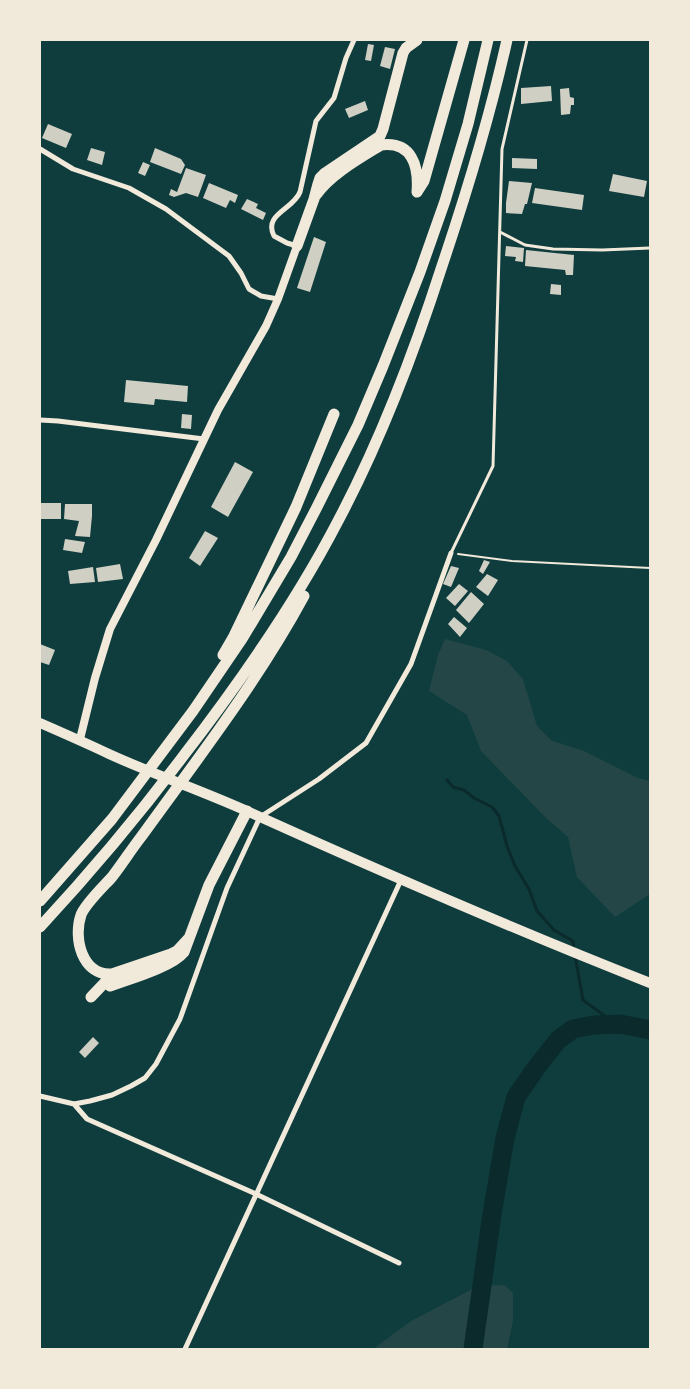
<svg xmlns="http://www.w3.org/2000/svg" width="690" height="1389" viewBox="0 0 690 1389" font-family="'Archivo Narrow',sans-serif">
	<rect width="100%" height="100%" fill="#0f3d3e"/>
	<path fill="#244646" d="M445,639L486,650L507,661L523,679L537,726L552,741L584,751L638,778L650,781V894L615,917L577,877L568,837L545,817L481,751L467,715L429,691L438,655Z
		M504,1285L513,1293V1321L507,1349H373L411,1321L478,1286Z"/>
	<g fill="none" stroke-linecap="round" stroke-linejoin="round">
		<path stroke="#0a2a2b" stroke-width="3" d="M447,780L453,787L464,790L474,798L492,807L499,816L507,846L515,866L529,889L537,911L554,930L573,941L574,950
			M575,956L583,1000L616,1024"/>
		<path stroke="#0a2a2b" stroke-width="19" d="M473,1349L492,1214L505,1138L516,1097L536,1068L558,1040L573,1029L594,1025L620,1024L650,1030"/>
	</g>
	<path fill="#cfcfc3" d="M368,44L374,45L371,61L365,60Z
		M385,47L395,49L390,69L380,66Z
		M551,86L552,101L521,104V88Z
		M569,88L570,97L574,98V105H571L570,114L561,115L560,89Z
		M365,101L368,110L349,118L345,109Z
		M48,124L72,134L66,148L42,138Z
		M91,148L105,152L102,165L87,160Z
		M155,148L181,159L185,165L181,174L150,162Z
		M512,158L537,159V169L512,168Z
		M143,162L150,165L145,176L138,173Z
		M186,168L206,175L198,197L186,193L174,197L169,195L171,189L177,192Z
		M613,174L647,181L644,197L609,191Z
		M509,181L532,183L527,204H525L522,214L506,213V203Z
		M209,183L238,195L235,203L230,200L226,208L203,198Z
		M535,188L584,195L582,210L532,203Z
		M247,199L258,204L256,208L266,213L263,220L241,209Z
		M314,237L326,242L310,292L297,288Z
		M506,246L524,248L523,262L515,261L516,257L505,256Z
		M526,250L574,255L573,275H566L565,270L525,266Z
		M551,284L561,285V295L550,294Z
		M126,380L188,386L187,402L155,399L154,405L124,402Z
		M182,414L192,415L191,429L181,428Z
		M235,462L253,472L228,517L211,507Z
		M40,503H61V519H40Z
		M65,504H92V516L90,537L75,536L79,521L64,519Z
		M205,531L218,538L200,566L189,558Z
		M65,539L85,542L82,553L63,550Z
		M484,560L490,562L483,574L479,571Z
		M120,564L123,579L98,582L96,568Z
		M451,566L459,568L451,587L443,584Z
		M93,567L95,582L70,584L68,571Z
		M487,574L498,580L488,596L476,587Z
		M459,584L468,591L455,606L446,598Z
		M471,592L484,604L469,623L456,610Z
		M454,617L467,628L460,637L448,624Z
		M40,644L55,650L49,665L40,662Z
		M93,1037L99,1043L85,1058L79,1052Z"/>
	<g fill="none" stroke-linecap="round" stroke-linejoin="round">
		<path stroke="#f1e9da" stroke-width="2" d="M458,554L512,561L650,568"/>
		<path stroke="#f1e9da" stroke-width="3" d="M500,232L525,245L553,249L602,250L650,248
			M451,553L493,466L502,149L527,40"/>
		<path stroke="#f1e9da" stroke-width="5" d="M40,149L73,169L129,188L166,209L229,256L241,273L249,289L261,296L278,299
			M297,246L287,243L274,236C263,214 293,210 300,192L316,121L334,98L346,58L354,40
			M40,420L58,421L204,439
			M40,1096L74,1104L90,1101L112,1095L131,1086L145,1078L156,1064L180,1019L227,888L260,817L319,779L366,743L411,664L451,553
			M74,1104L87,1119L256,1194L399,1263
			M185,1349L401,880"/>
		<path stroke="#f1e9da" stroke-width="8" d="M80,739L95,678L110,629L156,540L218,410L266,326L278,299L297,246"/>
		<path stroke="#f1e9da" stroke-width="10" d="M40,723C63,733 86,743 109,754C155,775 203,791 249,812C382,872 515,930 650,983"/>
		<path stroke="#f1e9da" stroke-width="11" d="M417,192L424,181L464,40
			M316,195C331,174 360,158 381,145C412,141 419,166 417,192
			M297,246L314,199L318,184L320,178L325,173L380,136L383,129L403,53L406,48L417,40
			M223,655L234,636L296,507L334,414
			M40,901L112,819L193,711L242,639L291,557L316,509L358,425L383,366L420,272L445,201L468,124L488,40
			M40,927C91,872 139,815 184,755C241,681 295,604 338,521C381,440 414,353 442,266C467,192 490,116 507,40
			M189,938L177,951L171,954L112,974C82,976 73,938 81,915C85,904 104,886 112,877C122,864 131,850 141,837C198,758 258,681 304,596
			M110,986C129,979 172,967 184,952L209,885L247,811
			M91,997L111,976"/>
	</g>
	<rect width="690" height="1389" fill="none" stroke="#f1e9da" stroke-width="82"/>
</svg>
